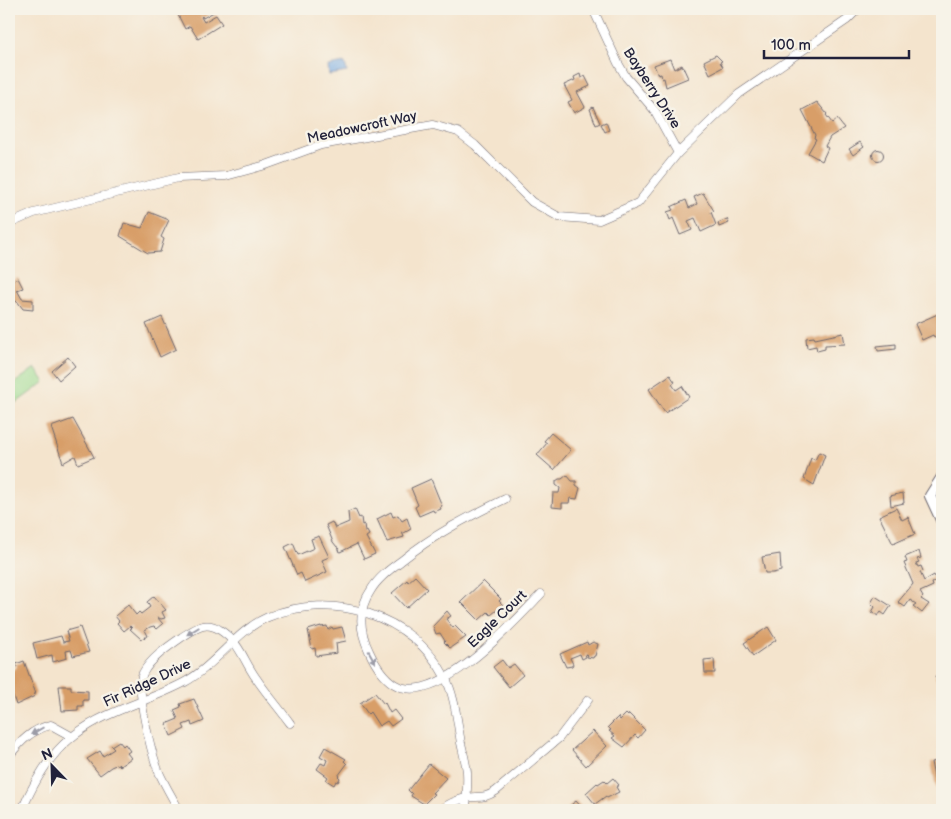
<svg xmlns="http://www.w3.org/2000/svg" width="951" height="819" viewBox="0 0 951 819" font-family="'Balsamiq Sans',sans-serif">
	<rect width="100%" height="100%" fill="#f7f3e8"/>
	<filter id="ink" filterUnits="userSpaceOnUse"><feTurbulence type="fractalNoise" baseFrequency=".02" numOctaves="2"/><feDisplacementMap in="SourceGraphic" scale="10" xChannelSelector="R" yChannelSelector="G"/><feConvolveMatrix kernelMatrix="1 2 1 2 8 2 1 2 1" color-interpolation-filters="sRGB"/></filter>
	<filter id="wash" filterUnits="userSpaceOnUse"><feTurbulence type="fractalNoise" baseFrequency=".0096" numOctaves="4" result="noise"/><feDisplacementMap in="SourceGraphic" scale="20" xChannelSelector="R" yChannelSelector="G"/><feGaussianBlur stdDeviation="1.12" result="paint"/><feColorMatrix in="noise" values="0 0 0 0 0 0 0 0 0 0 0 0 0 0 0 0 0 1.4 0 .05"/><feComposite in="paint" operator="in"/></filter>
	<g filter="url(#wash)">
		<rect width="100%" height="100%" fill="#f4e4cd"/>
		<path fill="#9dda8f" stroke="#607e65" d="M35,368L45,382L16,403L9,394V387Z"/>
		<path fill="#77aae3" stroke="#4c668f" d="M345,63L347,72L329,75L328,66Z"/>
		<g id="blocks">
			<path fill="#d89e67" d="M179,9H196L197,11L201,9H219L203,18L202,16L201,17L204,22L216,15L222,24L198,39L190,26L185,29L178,15L182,12Z
				M716,55L722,61L720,62L723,67L710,74L704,61Z
				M670,59L674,69L682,65L688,78L666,87L664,78L662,79L661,74L658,75L654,65Z
				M580,74L581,78L585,76L590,86L577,92L585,107L574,113L568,102L572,100L564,85L575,80L574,77Z
				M817,102L827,114L826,115L832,123L837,119L844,128L830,137L825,146L828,148L822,161L808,153L816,139L814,138L815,135L802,110Z
				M593,107L600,123L596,125L590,109Z
				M606,122L609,130L605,132L601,124Z
				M860,142L864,147L853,155L849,149Z
				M872.5 155a5.5 5.5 0 1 1 11 0a5.5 5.5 0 1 1-11 0Z
				M703,193L714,211L711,212L716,225L701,232L695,218L688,221L692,230L680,235L673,218L670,220L667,212L673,210L671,207L686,200L689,208L697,204L694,197Z
				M149,212L169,220L161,237L164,239L160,252L148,253L120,236L124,223L142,228Z
				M727,219L729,223L719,227L718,223Z
				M18,278L23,288L17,290L22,299L33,300V310L23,309L17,301L12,304L9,296V282Z
				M940,313L942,317V334L934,337L933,335L922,340L915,324Z
				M162,317L176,349L160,357L146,324Z
				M843,333L845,344L825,345V349L817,351L816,346L807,348L806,338L814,337L815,339Z
				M896,344V349L878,351L877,346Z
				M68,357L75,366L59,380L52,371Z
				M670,375L675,382L672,384L676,390L682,386L689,397L665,413L649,389Z
				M73,419L94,457L78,464L75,456L63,463L51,427Z
				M551,433L571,450L554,470L537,455L547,443L544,441Z
				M819,452L825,455L814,485L804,479L811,458L815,460Z
				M567,475L572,481H576V485L580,488L577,499L570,498L569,503H562V508L552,507L553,493H559L560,488L556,485V481L559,479H562Z
				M431,479L442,506L440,507L441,509L434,512L433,510L419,516L415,507L418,505L411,488Z
				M903,493L904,503L891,506L890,496Z
				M896,508L902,520L908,517L915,534L893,544L879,516Z
				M355,509L359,518L361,517L362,525L364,524L365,532L367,531L369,535L366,537L375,554L364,559L357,544L340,552L338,547H337L333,542L326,525L332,522L335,528L349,522L348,512Z
				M391,512L393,517L398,515L402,521L407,518L411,529L404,533L402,532L404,537L387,542L377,519Z
				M319,536L329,557L322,560L327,572L305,582L301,573L297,575L285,547L293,543L298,555L314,548L311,539Z
				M919,551L921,558L917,559L919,562L916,563L918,567L921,566L923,571L920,572L924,581L934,575L937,581L932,583L933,586L920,592L923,597L921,599L929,604L922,613L913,606L916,604L910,600L905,607L898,602L913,584L904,563L907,562L905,557Z
				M780,554L781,571L773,573H765L762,557Z
				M415,576L427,589L406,608L392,593L407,580L408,582Z
				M483,581L501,599L499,601L503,605L491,615L488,612L479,620L461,602Z
				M154,596L166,610L162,612L165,618L161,619L157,617L163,624L157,629L154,626L150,627L145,630L148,636L141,639L130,629L132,628L130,626L124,631L117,623L119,621L115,616L128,605L136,615L139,612L141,614L150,607L147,602Z
				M875,596L891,606L885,615L881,612L878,616L872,612L875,607L871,603Z
				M447,611L451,616L446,619L453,628L455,626L466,637L450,648L444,642L445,641L440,633L436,634L433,626Z
				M321,626V627L327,626L328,630L332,627L333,629L342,627L346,641L336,643L337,653L316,656L315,648L312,649L308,630Z
				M80,627L89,652L73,656L71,650L66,651L67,658L53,662L52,655L37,659L33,643L61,636L63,642L69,641L66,631Z
				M768,627L776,640L753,656L744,643Z
				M587,642L588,645L593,642L598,644L595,656H594L593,658L587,657L588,655L585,654L586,657L582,659L580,654L570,658L573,664L572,666L566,667L560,654Z
				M714,659L715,673H705L704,660Z
				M502,660L508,668L514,664L523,675L509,687L493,667Z
				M24,661L36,694H34L35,696L16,705L13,696L11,697L9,691V671L15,669V668L17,667L16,664Z
				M942,673V681L938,683L935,676Z
				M59,686H71V690L88,691V700H83V706H78V710L62,711Z
				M375,693L384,704L385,703L390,713L394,710L401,719L391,726L387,721L379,726L370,712L368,714L360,703Z
				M194,699L204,721L192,726L191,722L183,725L185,729L171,736L166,724L178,719L174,710L181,707L180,704Z
				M626,714L628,716L629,714L645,730L638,738L635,735L624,747L612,738L615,736L609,731L611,730L608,727L618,717L620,720Z
				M593,731L607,746L586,766L572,750Z
				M119,741L123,746L125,744L130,751L127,753L131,758L120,766L118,764L111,767L100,775L87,759L100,751L103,756L114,749L111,746Z
				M325,747L346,759L344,761L347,764L338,776L340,778L338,782L336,781L334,785L326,780L328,777L317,769L321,763L325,765L327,760L320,756Z
				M942,760V797L938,798L931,762Z
				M429,764L446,778L432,793L434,794L424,804L411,796L412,794L408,790Z
				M613,778L619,785L616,787L619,792L607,798L606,796L595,804L586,793L597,783L598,784L604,780L607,783Z
				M576,801L584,810H566L572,804Z"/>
		</g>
	</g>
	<g filter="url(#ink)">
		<use href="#blocks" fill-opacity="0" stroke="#6c666e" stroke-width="1"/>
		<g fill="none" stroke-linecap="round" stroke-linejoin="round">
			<g stroke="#6c666e" stroke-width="9">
				<path id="minor" d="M593,9L618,63L626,77L655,111L678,153
					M9,224L34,213L178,178L226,176L266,165L321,145L433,125L458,132L475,145L532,202L559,217L599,220L638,203L678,153L739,94L847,20L858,9
					M505,499C468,517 433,535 401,561C390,569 378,578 371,590C358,609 359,630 369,651C374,662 383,677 394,684C436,710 515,621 541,594
					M9,756C20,742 32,729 51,725L71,736
					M22,810C43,761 65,733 115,712C138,702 163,694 185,682C216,665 237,630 268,617C332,590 413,615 445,677C455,696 457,721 461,743C463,752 466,763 467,772C468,785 466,798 466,810
					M179,810C172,797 164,784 158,770C151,751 135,690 143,673C151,658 169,646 182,637C195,629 205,620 220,630C241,644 242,658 256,678C266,693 279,708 290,723
					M440,810C447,805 457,800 466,798C479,796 484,799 496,791L559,738L588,700"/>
			</g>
			<g stroke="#6c666e" stroke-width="12">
				<path id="tertiary" d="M942,477L930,496L942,522"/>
			</g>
			<use href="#minor" stroke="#fff" stroke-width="8"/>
			<use href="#tertiary" stroke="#fff" stroke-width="10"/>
		</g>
		<defs><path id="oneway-solid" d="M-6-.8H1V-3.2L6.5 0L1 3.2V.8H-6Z" transform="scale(1.25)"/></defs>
		<g fill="#9c9ca7">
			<use href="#oneway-solid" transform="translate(193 631) rotate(148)"/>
			<use href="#oneway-solid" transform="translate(372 657) rotate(61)"/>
			<use href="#oneway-solid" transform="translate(37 731) rotate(150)"/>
		</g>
	</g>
	<g text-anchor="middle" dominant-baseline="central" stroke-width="5" stroke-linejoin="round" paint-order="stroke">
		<g font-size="14" fill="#22223b" stroke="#f7f3e8">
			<text transform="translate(652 88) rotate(57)">Bayberry Drive</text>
			<text transform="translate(362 127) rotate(-12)">Meadowcroft Way</text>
			<text transform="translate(497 619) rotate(-44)">Eagle Court</text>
			<text transform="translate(147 683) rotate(-25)">Fir Ridge Drive</text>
		</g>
	</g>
	<rect width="951" height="819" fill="none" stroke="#f7f3e8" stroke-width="30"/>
	<g transform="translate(52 766) rotate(337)" stroke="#f7f3e8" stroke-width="4" paint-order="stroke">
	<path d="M0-4L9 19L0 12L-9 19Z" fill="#22223b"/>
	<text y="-8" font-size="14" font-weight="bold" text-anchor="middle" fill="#22223b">N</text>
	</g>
	<path d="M764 50v8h145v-8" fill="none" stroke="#22223b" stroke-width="2.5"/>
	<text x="771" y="50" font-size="15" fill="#22223b" stroke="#f7f3e8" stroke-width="4" paint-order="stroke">100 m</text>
</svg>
